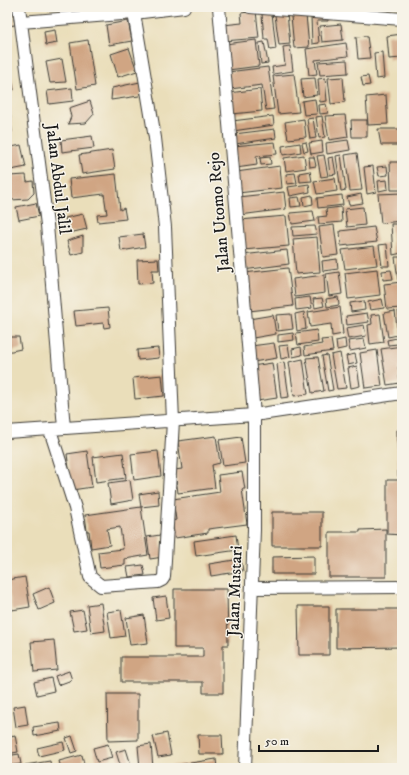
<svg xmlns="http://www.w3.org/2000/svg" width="409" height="775" viewBox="0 0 409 775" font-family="'IM FELL DW Pica',serif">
	<rect width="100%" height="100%" fill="#f7f3e8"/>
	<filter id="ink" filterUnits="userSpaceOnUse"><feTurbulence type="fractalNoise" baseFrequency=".025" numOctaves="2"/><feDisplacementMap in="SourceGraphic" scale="8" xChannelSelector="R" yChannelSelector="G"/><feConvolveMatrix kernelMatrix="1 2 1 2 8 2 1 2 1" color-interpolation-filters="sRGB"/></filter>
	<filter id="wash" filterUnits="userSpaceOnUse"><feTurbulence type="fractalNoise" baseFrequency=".012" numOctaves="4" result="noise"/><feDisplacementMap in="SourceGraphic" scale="16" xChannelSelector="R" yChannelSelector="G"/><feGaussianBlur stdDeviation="0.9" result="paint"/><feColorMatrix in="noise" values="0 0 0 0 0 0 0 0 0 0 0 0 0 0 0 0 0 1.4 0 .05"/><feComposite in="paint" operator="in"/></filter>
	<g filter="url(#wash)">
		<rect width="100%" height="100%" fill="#eadeba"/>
		<g id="blocks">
			<path fill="#d0a583" d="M12,10L15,25L7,26V11Z
				M256,11L259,38L224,41L223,25L242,23L241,13Z
				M272,13L276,49L270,50L268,39H264L262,14Z
				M287,13L290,44L279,45L275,15Z
				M306,15L309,47L294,48L291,16Z
				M328,15V21H317L319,43L312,44L311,16Z
				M128,21L132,41L109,45L106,25Z
				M341,24L343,40L322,42L320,26Z
				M55,30L57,43L46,45L44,32Z
				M402,34V58L389,59L387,36Z
				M367,36L370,58L358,59L356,37Z
				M88,40L95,86L77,89L70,43Z
				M256,40L259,66L228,70L225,44Z
				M264,42L268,63L261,64L259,43Z
				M346,43L348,56L315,60L317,74L309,75L306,49Z
				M290,46L293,71L273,74L272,67L285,65L283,47Z
				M129,48L137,71L118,77L111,54Z
				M382,52L384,78L376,79L374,53Z
				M62,59L66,82L50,83L46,62Z
				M347,60L348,73L320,75L318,62Z
				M268,67L274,109L266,110L262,85L230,89L228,72Z
				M10,70L14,90L7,91V71Z
				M294,74L299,112L278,114L273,76Z
				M368,76L370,85L363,86L361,77Z
				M343,77L345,102L331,104L328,78Z
				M315,78L317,95L303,97L301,79Z
				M325,78L327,101L320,102L318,79Z
				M140,82L142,91L139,96L111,100L112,88Z
				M72,88L73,101L49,104L47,91Z
				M260,89L262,111L232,114L229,93Z
				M386,95L388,124L368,125L366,97Z
				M9,97L12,132L7,133V98Z
				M315,99L317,114L304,115L302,101Z
				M90,101L94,114L86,123L68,124L71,117L69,108Z
				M326,104L328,113L320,114L319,105Z
				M345,115L348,137L329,140L325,116Z
				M273,116L274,125L233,131L232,121Z
				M322,116L325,137L319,138L316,117Z
				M313,118L316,138L310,139L307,119Z
				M304,119L306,137L288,139L285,122Z
				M351,120H367V137H352Z
				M275,129L276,138L235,144L234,134Z
				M378,129H402V145H381Z
				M92,136L94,148L62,152L61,140Z
				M348,140L350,150L327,154L326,143Z
				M322,141L323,152L311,154L309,143Z
				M275,142L277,154L256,156L257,165L236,168L234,146Z
				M306,142L308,151L304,152L302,143Z
				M300,143L301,152L283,155L282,146Z
				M21,145L26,167L11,170L7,148Z
				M112,150L115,169L82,174L79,155Z
				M357,153L362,190L350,191L345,155Z
				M304,155L306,168L286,171L284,158Z
				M324,155L328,176L321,177L317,156Z
				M341,155L346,190L341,191L336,156Z
				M270,157L271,164L261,165L260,158Z
				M309,157H314L316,166L310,167Z
				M333,157L336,174L330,175L328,158Z
				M390,162H402V190H391Z
				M280,166L282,188L238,193L236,172Z
				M373,166L376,192L367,194L364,167Z
				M387,166L388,175L379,176L377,167Z
				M310,171L312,181L300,182L299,173Z
				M295,173L297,183L287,184L286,174Z
				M116,174L120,210L124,208L126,219L98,222L97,215L107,214L104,194L71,198L69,179Z
				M26,175L27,182L33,181L34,193L28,199L11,200L9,176Z
				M335,178L337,191L317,194L314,181Z
				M387,180L388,189L379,191L378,181Z
				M309,184L310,192L290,196L288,187Z
				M284,192L286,209L240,215L238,197Z
				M402,193V221L381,223L378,194Z
				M361,194L363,203L349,205L347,197Z
				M312,195L313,204L304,206L303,197Z
				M342,195L343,205L318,208L317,198Z
				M299,197L301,206L291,207L290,198Z
				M36,203L39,216L19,220L16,207Z
				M341,207L342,222L319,224L318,217L327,216L326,209Z
				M363,207L365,225L347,227L345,209Z
				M313,211L315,221L292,224L290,213Z
				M83,214L87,229L69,233L65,218Z
				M286,216L289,246L243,250L240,220Z
				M391,224H400L402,253L393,255Z
				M334,225L338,255L323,257L319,227Z
				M315,226L317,234L293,236L292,227Z
				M374,227L377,242L341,246L340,231Z
				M143,234L145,247L121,251L119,237Z
				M83,236V252L71,255L67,241Z
				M317,237L320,272L296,274L293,239Z
				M387,244L389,266H382L379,245Z
				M374,246L377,265L345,269L342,250Z
				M287,250L289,264L243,270L242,255Z
				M395,257H402V279L398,280Z
				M158,259L159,270H152L153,283L138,284L137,260Z
				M337,259L338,269L323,271L322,261Z
				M288,268L293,306L249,311L244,273Z
				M377,269L380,295L348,299L345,273Z
				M391,270L393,279L383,280L382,271Z
				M339,272L342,294L329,296L326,274Z
				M324,275L325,293L295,297L293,279Z
				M402,282V308L387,309L384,284Z
				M310,297L312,308L296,310L295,299Z
				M338,297L339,305L327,307L326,299Z
				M322,298L324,306L315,308L313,299Z
				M382,299L384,308L370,310L368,302Z
				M364,301L365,310L351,312L350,303Z
				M340,307L343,334L332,336L331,324L310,327L308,312Z
				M108,308L110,327L104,328L103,323L76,326L74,311Z
				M395,311L398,335L388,337L384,313Z
				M398,311H402V334H401Z
				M304,312L306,329L297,331L295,314Z
				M367,313L369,322L347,325L346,316Z
				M291,314L293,329L278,331L276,315Z
				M380,314L384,342L370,344L368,325L372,324L371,315Z
				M273,315L276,334L253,338L249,319Z
				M364,325L366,336L348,339L346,328Z
				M317,330L318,342L298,345L296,333Z
				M293,333L294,340L278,342V335Z
				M7,337H19L21,349L7,352Z
				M397,338L398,344L388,345L387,340Z
				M331,339L333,351L305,355L304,347L322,344L321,340Z
				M345,339L346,348L337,350L336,341Z
				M364,339L366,348L350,351L348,341Z
				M274,343L277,358L253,362L251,346Z
				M288,345L290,357L281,359L279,346Z
				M402,346V366L398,367L400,383L387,385L381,349Z
				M301,347L302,355L293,357L292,349Z
				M158,348L159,358L138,360L137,350Z
				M377,350L382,386L365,388L360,353Z
				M340,353L346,388L337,389L331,355Z
				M355,354L357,363L348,365L346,356Z
				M327,355L333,390L328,391L322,356Z
				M318,357L324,391L312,393L306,358Z
				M303,359L308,394L294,396L289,362Z
				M284,362L289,397L281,398L277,364Z
				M272,363L277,398L257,401L252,366Z
				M357,366L360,386L351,388L348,368Z
				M162,375L164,396L135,399L133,378Z
				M397,430H402V476H398Z
				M216,436L220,463L212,465L215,488L178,493L175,470L182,469L178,441Z
				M241,437L245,463L223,466L219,440Z
				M87,451L92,487L72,490L67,454Z
				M158,451L161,476L134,480L131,454Z
				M123,453L126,478L96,482L93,457Z
				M242,472L245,489H242L247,524L208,529V533L175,538L172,521L176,520L173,499L220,492L218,475Z
				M130,480L133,500L111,504L108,483Z
				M387,480H402V535L387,534Z
				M158,491L159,505L141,507L139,494Z
				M141,507L148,555L125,559V565L100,568L98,552L123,549L120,527L107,529L110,545L91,548L89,531H87L85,515Z
				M272,512H322V546H272Z
				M386,529V577H329V532H360V530Z
				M160,535L163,557L150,559L147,537Z
				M236,535L238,550L196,556L194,541Z
				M314,556V574H272V557Z
				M241,559L243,571L211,576L209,564Z
				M143,565L145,575L129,577L127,567Z
				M25,577L30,607L12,610L7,580Z
				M49,587L55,603L39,610L33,594Z
				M174,589H227L228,645H223V693H203V682H121V657H203V648H174Z
				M166,596L169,618L156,620L153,598Z
				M101,603L105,631L91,633L87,605Z
				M298,606H329V655H299Z
				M336,609H402V647L336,648Z
				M83,610L87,629L74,631L70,612Z
				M121,610L125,636L111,638L107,612Z
				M144,615L148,643L130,645L126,618Z
				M54,640L57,670L34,672L31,642Z
				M69,671L72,680L58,685L55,676Z
				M51,678L54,691L37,695L34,682Z
				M107,694H138V740L108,741Z
				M25,705L28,725L16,727L13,707Z
				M60,723L61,731L34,736L33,727Z
				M167,733L171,755L158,757L153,736Z
				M15,735L18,752L7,754V737Z
				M198,735H222L223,754H199Z
				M72,736L77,751L71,753L66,738Z
				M63,742L65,750L39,756L37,748Z
				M108,744L112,758L97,762L93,748Z
				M151,744L153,768H140L138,746Z
				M126,749L132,768H121L116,752Z
				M19,754L21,764L7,766V756Z
				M82,755L85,768H61L59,761Z
				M216,759L217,768H165V767Z
				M50,761L51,768H25V765Z"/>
		</g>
	</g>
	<g filter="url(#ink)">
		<use href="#blocks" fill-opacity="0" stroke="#3b3934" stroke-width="1"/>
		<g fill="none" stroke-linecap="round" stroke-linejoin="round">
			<g stroke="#3b3934" stroke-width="14">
				<path id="minor" d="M19,7L47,225L64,428
					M219,7L254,415V530L245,768
					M250,7L402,19
					M21,22L134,13L184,7
					M50,430L75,508L90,577L101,586L158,582L162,580L164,577L173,421L165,227L155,138L133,7
					M7,432L254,415L402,393
					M252,588L402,587"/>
			</g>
			<use href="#minor" stroke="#fff" stroke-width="12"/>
		</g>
	</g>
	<g text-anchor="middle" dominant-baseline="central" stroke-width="3" stroke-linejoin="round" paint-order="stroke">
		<g font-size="17" fill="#1c1c1c" stroke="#f7f3e8">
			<text transform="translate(58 179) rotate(83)">Jalan Abdul Jalil</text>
			<text transform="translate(219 212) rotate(-95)">Jalan Utomo Rejo</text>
			<text transform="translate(235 591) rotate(-88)">Jalan Mustari</text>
		</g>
	</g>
	<rect width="409" height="775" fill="none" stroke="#f7f3e8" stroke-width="24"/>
	<path d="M259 745v6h119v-6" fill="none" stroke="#1c1c1c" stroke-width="2"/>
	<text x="265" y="745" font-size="12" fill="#1c1c1c" stroke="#f7f3e8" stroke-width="3" paint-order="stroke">50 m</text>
</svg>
